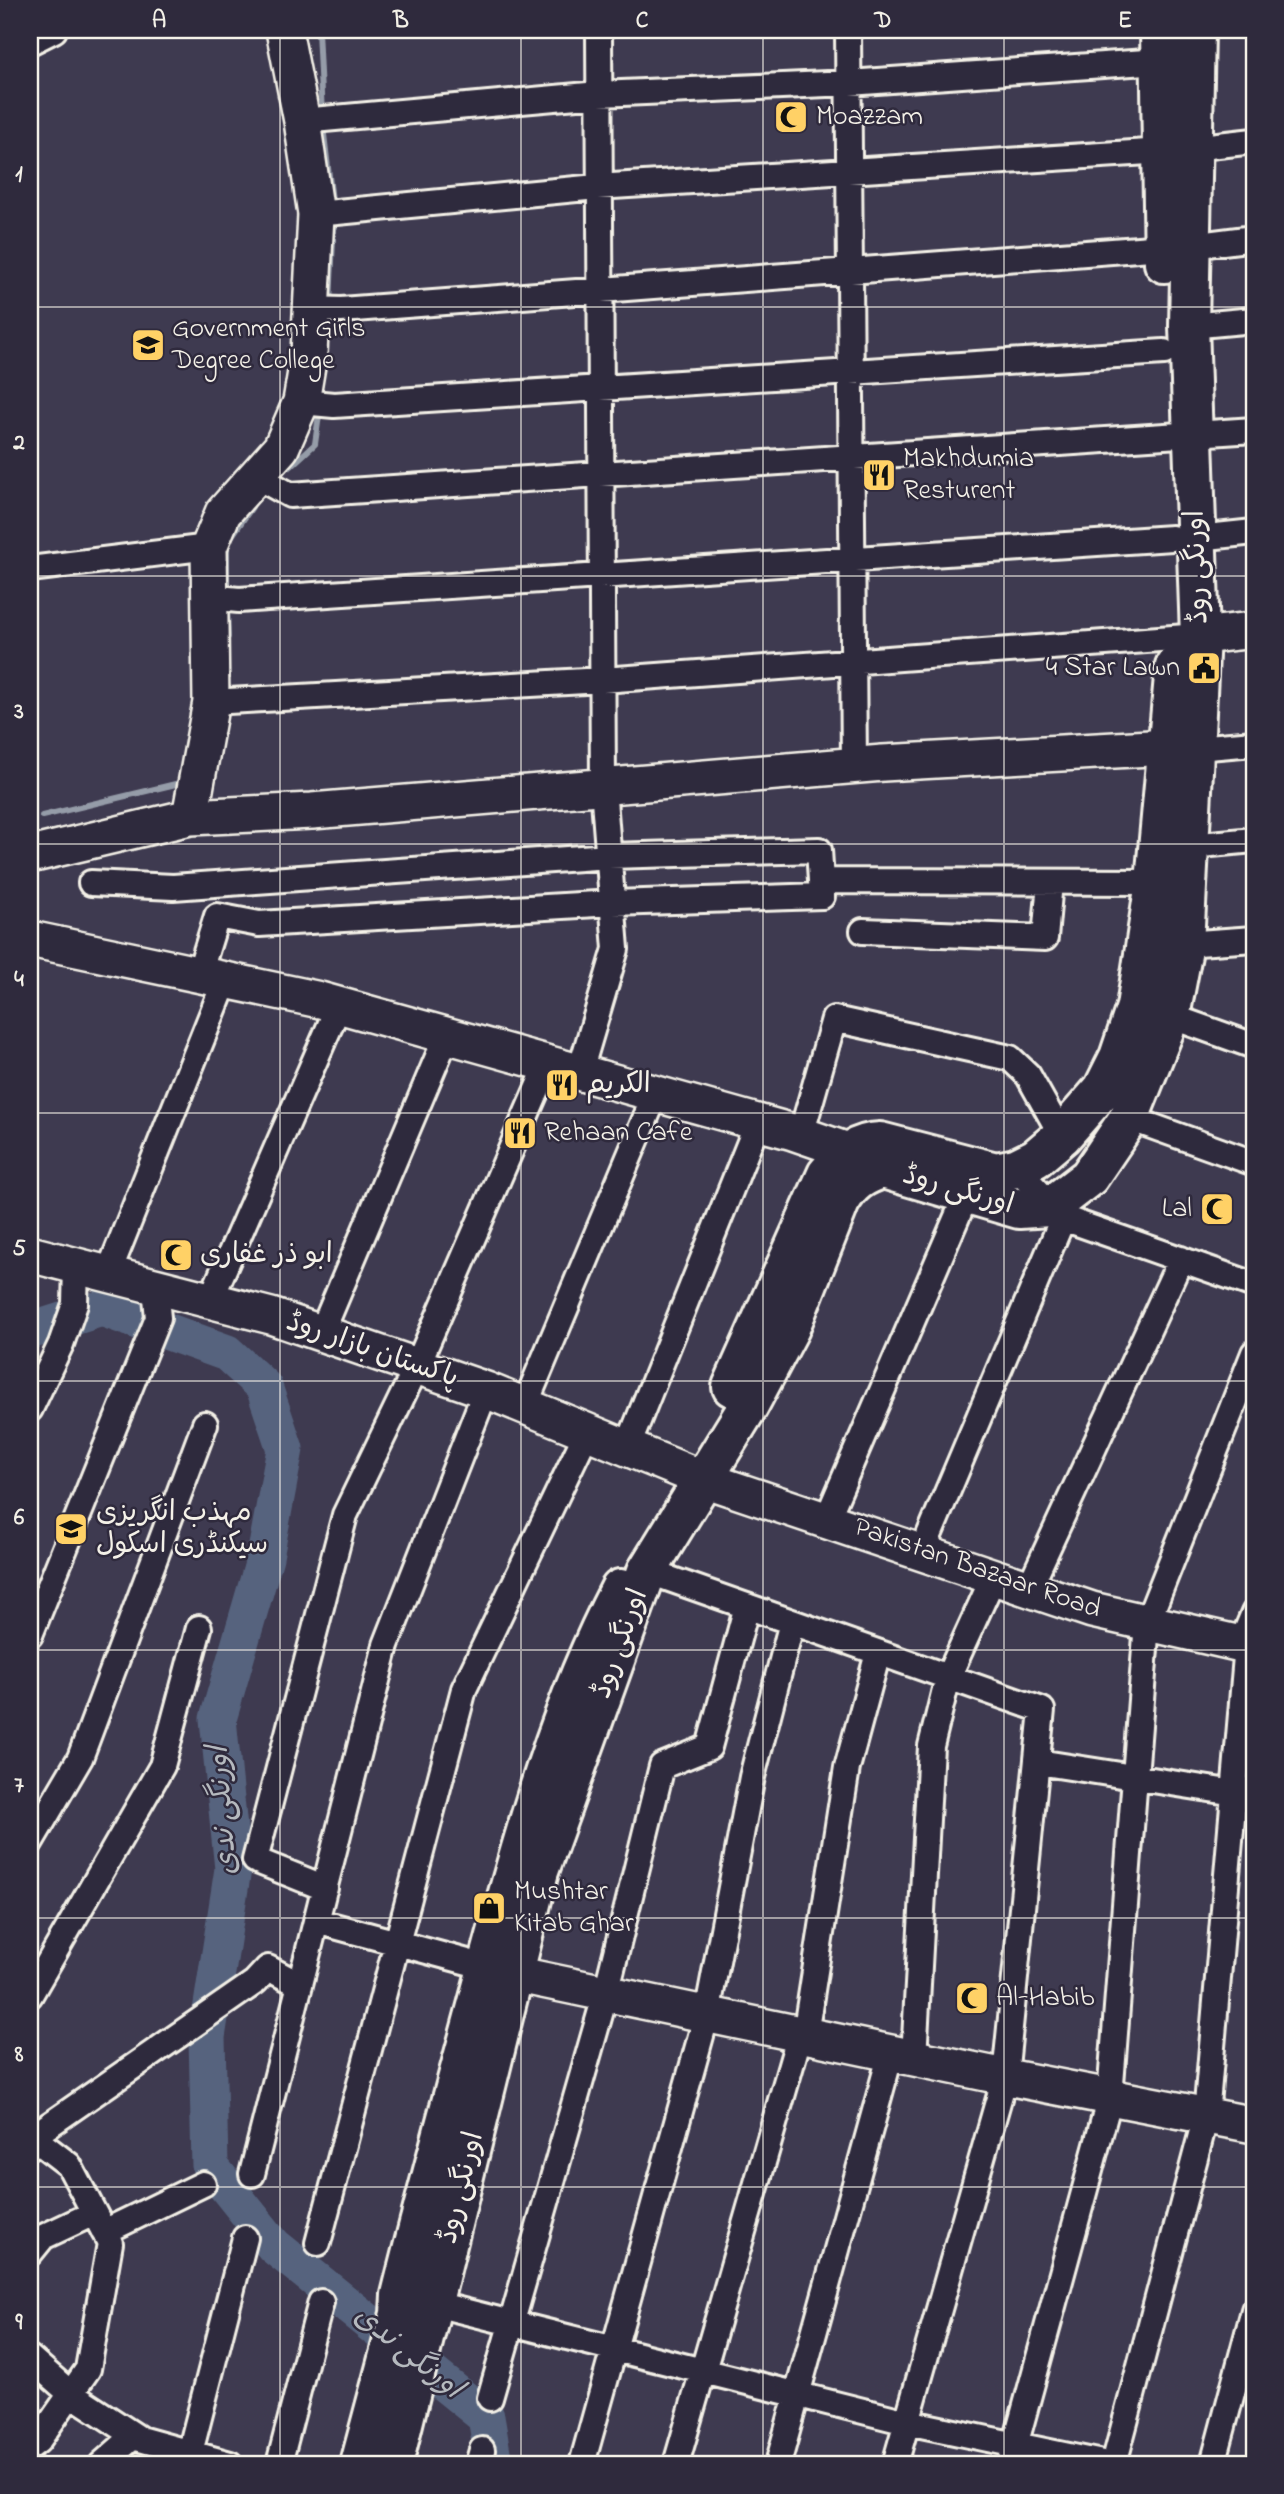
<svg xmlns="http://www.w3.org/2000/svg" width="1284" height="2494" viewBox="0 0 1284 2494" font-family="'Indie Flower','Playpen Sans Arabic',sans-serif">
	<rect width="100%" height="100%" fill="#3e3a50"/>
	<filter id="ink" filterUnits="userSpaceOnUse"><feTurbulence type="fractalNoise" baseFrequency=".0143" numOctaves="2"/><feDisplacementMap in="SourceGraphic" scale="14" xChannelSelector="R" yChannelSelector="G"/><feConvolveMatrix kernelMatrix="1 2 1 2 8 2 1 2 1" color-interpolation-filters="sRGB"/></filter>
	<g filter="url(#ink)">
		<g fill="none" stroke-linecap="round" stroke-linejoin="round">
			<path stroke="#959ca8" stroke-width="6" d="M318,30L322,115
				M323,126L333,209
				M330,303L334,219
				M290,467L315,444L320,408
				M227,595V543L252,507
				M227,606L228,637
				M42,816L184,782"/>
			<path stroke="#56647e" stroke-width="37" d="M30,1331L102,1308L227,1353L264,1387L285,1449L265,1557L218,1719L233,1869L207,2037L210,2166L274,2246L486,2417L494,2464"/>
			<g stroke="#f4f1e8" stroke-width="30">
				<path id="street" d="M848,30L854,766
					M30,42L54,30
					M302,121L599,94L849,83L1160,61
					M1191,148L1254,141
					M316,214L597,187L1164,151
					M1191,246L1254,238
					M312,309L341,310L1164,247
					M1189,326L1254,320
					M301,402L334,405L1164,352
					M256,476L290,495L1254,430
					M1198,538L1254,532
					M30,569L209,547
					M208,597L239,600L1172,538
					M211,702L603,680L1200,636
					M1196,748L1254,743
					M1190,846L1254,840
					M823,881L1155,882
					M91,883L173,887L609,856L819,850L822,896L613,903L259,924L217,916L199,974
					M863,931L1045,938L1050,882
					M1184,944L1254,939
					M1170,1016L1254,1046
					M580,1071L616,949L603,787L599,30
					M1129,1118L1254,1163
					M801,1135L834,1019L1010,1058L1028,1075L1062,1136
					M1016,1168L1063,1218L1254,1285
					M108,1274L226,979
					M210,1301L339,1005
					M321,1334L448,1033
					M525,1405L656,1093
					M30,1409L61,1344L75,1304L76,1266
					M628,1446L758,1122
					M827,1519L966,1196
					M922,1552L1063,1218
					M647,1571L1042,1710L1005,2077L895,2464
					M1029,1588L1181,1259
					M30,1635L158,1318L155,1287
					M1241,1644L1254,1613
					M1038,1762L1254,1796
					M30,1843L80,1758L205,1424
					M325,1888L255,1860L345,1515L417,1366L549,1062
					M316,1921L501,1971
					M30,1995L162,1766L199,1628
					M805,2035L847,1768L878,1653
					M914,2058L931,1746L948,1677L994,1576
					M30,2135L69,2165L110,2243L88,2369L38,2441L30,2447
					M32,2137L255,1982L268,1968L300,1985
					M252,2174L386,1645L486,1390
					M104,2232L203,2184
					M318,2243L464,1689L588,1430
					M30,2253L43,2237L94,2213
					M419,2300L907,2422L1107,2464
					M30,2358L71,2394L140,2439L230,2464
					M490,2398L606,1993L662,1766L709,1747L747,1606
					M102,2464L134,2436
					M187,2464L245,2238
					M279,2464L321,2302
					M478,2464L482,2450
					M582,2464L707,2014L752,1777L792,1622
					M676,2464L800,2034
					M778,2464L891,2053
					M1010,2464L1110,2097L1147,1623L1254,1353
					M1114,2464L1206,2116L1247,1645
					M1213,2464L1254,2310"/>
			</g>
			<g stroke="#f4f1e8" stroke-width="40">
				<path id="secondary" d="M1200,636L1254,630
					M190,817L211,702L209,547L223,513L281,448L301,402L309,354L316,214L302,121L284,30
					M30,855L190,817L312,811L883,763L1168,747
					M30,939L320,1000L793,1132L848,1151L868,1167
					M30,1254L271,1316L486,1390L703,1479L1092,1610L1254,1647
					M514,1974L986,2073L1254,2125"/>
			</g>
			<g stroke="#f4f1e8" stroke-width="44">
				<path id="primary" d="M1160,30L1164,263
					M732,1387L827,1174C844,1156 854,1143 880,1142L996,1172L1016,1168L1036,1158L1062,1136L1103,1089L1119,1057L1136,1007L1155,882L1175,666
					M360,2464L400,2314L401,2295C429,2182 460,2070 490,1958C525,1831 559,1706 620,1589
					M393,2464L539,1871L647,1571L749,1405L790,1328L840,1202C851,1183 862,1175 883,1169L1019,1209L1050,1207L1089,1177L1129,1118L1170,1016L1184,944L1200,636L1189,326L1195,30"/>
			</g>
			<use href="#street" stroke="#2f2a3d" stroke-width="24"/>
			<use href="#secondary" stroke="#2f2a3d" stroke-width="35"/>
			<use href="#primary" stroke="#2f2a3d" stroke-width="38"/>
		</g>
	</g>
	<path fill="none" stroke="#f4f1e8" stroke-width="2" stroke-opacity="0.55" d="M280,30V2464M521,30V2464M763,30V2464M1004,30V2464M30,307H1254M30,576H1254M30,844H1254M30,1113H1254M30,1381H1254M30,1650H1254M30,1918H1254M30,2187H1254"/>
	<defs>
		<g id="mosque-square" transform="scale(1.75)"><rect x="-9" y="-9" width="18" height="18" rx="4" fill="#ffd166" stroke="#2f2a3d"/><path d="M3.5-4.9A6 6 0 1 0 3.5 4.9A5 5 0 1 1 3.5-4.9Z" fill="#111"/></g>
		<g id="university-square" transform="scale(1.75)"><rect x="-9" y="-9" width="18" height="18" rx="4" fill="#ffd166" stroke="#2f2a3d"/><path d="M0-5L7-2L0 1L-7-2ZM-4 1L0 2.5L4 1V4Q0 6-4 4Z" fill="#111"/></g>
		<g id="restaurant-square" transform="scale(1.75)"><rect x="-9" y="-9" width="18" height="18" rx="4" fill="#ffd166" stroke="#2f2a3d"/><path d="M-5-6h1v4h1v-4h1v4h1v-4h1v5L-1.5 .5V6h-2V.5L-5-1ZM5-6V6H3V1.5H1.5Q1.5-4 5-6Z" fill="#111"/></g>
		<g id="civic-square" transform="scale(1.75)"><rect x="-9" y="-9" width="18" height="18" rx="4" fill="#ffd166" stroke="#2f2a3d"/><path d="M-.6-6.5H3V-4.5H.6V-3L4-1V1h2V6H-6V1h2V-1L-.6-3ZM-1.2 2.5V6h2.4V2.5Z" fill="#111"/></g>
		<g id="school-square" transform="scale(1.75)"><rect x="-9" y="-9" width="18" height="18" rx="4" fill="#ffd166" stroke="#2f2a3d"/><path d="M0-5L7-2L0 1L-7-2ZM-4 1L0 2.5L4 1V4Q0 6-4 4Z" fill="#111"/></g>
		<g id="shop-square" transform="scale(1.75)"><rect x="-9" y="-9" width="18" height="18" rx="4" fill="#ffd166" stroke="#2f2a3d"/><path d="M-5-2.5h2.3a2.7 3.5 0 0 1 5.4 0H5L5.5 6h-11ZM-1.5-2.5h3a1.5 2.3 0 0 0-3 0Z" fill="#111"/></g>
	</defs>
	<g fill-rule="evenodd">
		<use href="#mosque-square" x="791" y="117"/>
		<use href="#university-square" x="148" y="345"/>
		<use href="#restaurant-square" x="879" y="475"/>
		<use href="#civic-square" x="1204" y="668"/>
		<use href="#restaurant-square" x="562" y="1085"/>
		<use href="#restaurant-square" x="520" y="1133"/>
		<use href="#mosque-square" x="1217" y="1209"/>
		<use href="#mosque-square" x="176" y="1255"/>
		<use href="#school-square" x="71" y="1529"/>
		<use href="#shop-square" x="489" y="1908"/>
		<use href="#mosque-square" x="972" y="1998"/>
	</g>
	<g text-anchor="middle" dominant-baseline="central" stroke-width="5" stroke-linejoin="round" paint-order="stroke">
		<g font-size="28" fill="#f4f1e8" stroke="#2f2a3d" text-anchor="start">
			<text x="816" y="117">Moazzam</text>
			<text x="172" y="329">Government Girls<tspan x="172" dy="32">Degree College</tspan></text>
			<text x="903" y="459">Makhdumia<tspan x="903" dy="32">Resturent</tspan></text>
			<text x="1180" y="668" text-anchor="end">4 Star Lawn</text>
			<text x="586" y="1085">الکریم</text>
			<text x="544" y="1133">Rehaan Cafe</text>
			<text x="1192" y="1209" text-anchor="end">Lal</text>
			<text x="200" y="1255">ابو ذر غفاری</text>
			<text x="96" y="1513">مہذب انگریزی<tspan x="96" dy="32">سیکنڈری اسکول</tspan></text>
			<text x="514" y="1892">Mushtar<tspan x="514" dy="32">Kitab Ghar</tspan></text>
			<text x="996" y="1998">Al-Habib</text>
		</g>
		<g font-size="28" fill="#f4f1e8" stroke="#2f2a3d">
			<text transform="translate(1198 567) rotate(-92)">اورنگی روڈ</text>
			<text transform="translate(958 1191) rotate(16)">اورنگی روڈ</text>
			<text transform="translate(372 1351) rotate(19)">پاکستان بازار روڈ</text>
			<text transform="translate(977 1569) rotate(19)">Pakistan Bazaar Road</text>
			<text transform="translate(621 1644) rotate(-70)">اورنگی روڈ</text>
			<text transform="translate(462 2188) rotate(-76)">اورنگی روڈ</text>
		</g>
		<g font-size="30" font-style="italic" fill="#b5b9be" stroke="#2f2a3d">
			<text transform="translate(224 1811) rotate(-94)">اورنگی ندی</text>
			<text transform="translate(407 2353) rotate(39)">اورنگی ندی</text>
		</g>
	</g>
	<rect width="1284" height="2494" fill="none" stroke="#2f2a3d" stroke-width="77"/>
	<rect x="38" y="38" width="1208" height="2418" fill="none" stroke="#f4f1e8" stroke-width="2.5"/>
	<g font-size="23" text-anchor="middle" font-weight="bold" fill="#f4f1e8">
		<text x="159" y="27">A</text>
		<text x="401" y="27">B</text>
		<text x="642" y="27">C</text>
		<text x="883" y="27">D</text>
		<text x="1125" y="27">E</text>
		<text x="19" y="181">1</text>
		<text x="19" y="449">2</text>
		<text x="19" y="718">3</text>
		<text x="19" y="986">4</text>
		<text x="19" y="1255">5</text>
		<text x="19" y="1524">6</text>
		<text x="19" y="1792">7</text>
		<text x="19" y="2061">8</text>
		<text x="19" y="2329">9</text>
	</g>
</svg>
